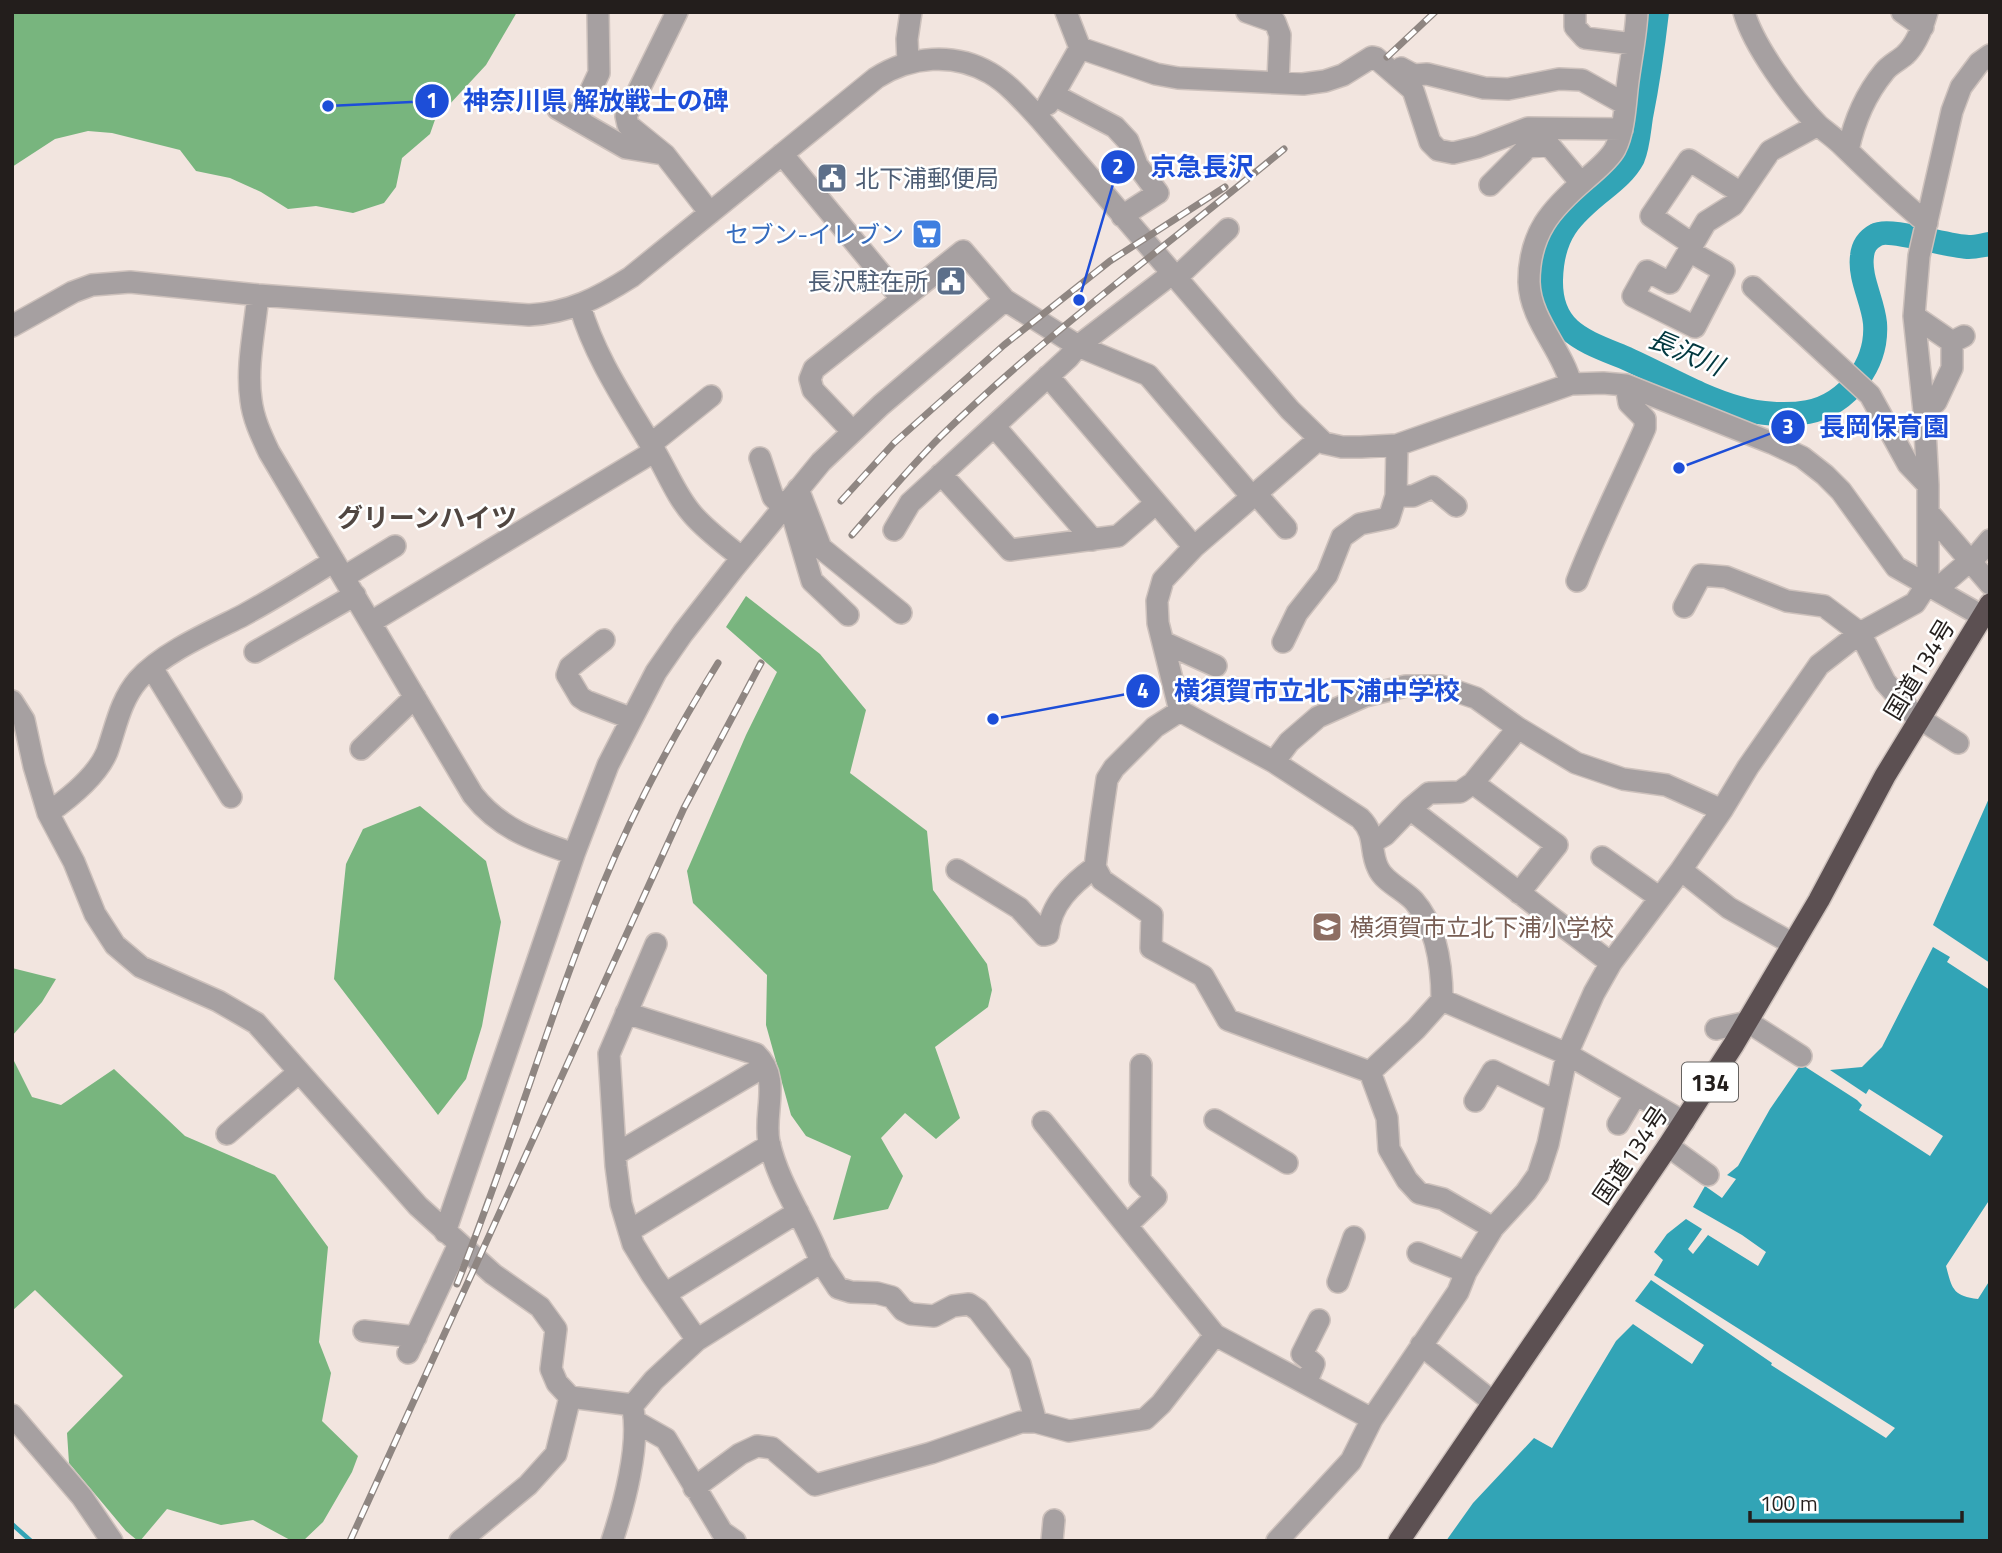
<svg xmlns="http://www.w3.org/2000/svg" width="2002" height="1553" viewBox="0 0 2002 1553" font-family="'Titillium Web','Noto Sans JP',sans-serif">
	<rect width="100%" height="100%" fill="#f2e5df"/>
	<path fill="#78b57e" d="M12,12H517L486,65L448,106L437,114L430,134L402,158L396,187L384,203L353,213L316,206L288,209L261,192L230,178L196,171L180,150L112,133L88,131L55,139L12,167Z
		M746,596L820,654L866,710L850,773L927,831L933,890L987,964L992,990L988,1007L935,1047L960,1118L936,1139L905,1113L881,1138L903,1176L888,1209L833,1220L851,1156L806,1136L791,1115L766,1025L767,975L693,903L687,871L746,735L777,672L726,627Z
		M420,806L486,861L501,922L482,1026L466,1079L438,1115L334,979L346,864L363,829Z
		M12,968L56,979L42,1002L12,1036Z
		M12,1057L32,1097L61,1105L114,1069L185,1136L275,1175L328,1247L319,1342L331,1373L322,1421L358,1456L352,1472L323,1522L303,1541H292L253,1520L221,1525L167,1509L140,1541H138L126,1531L69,1463L67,1433L123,1376L35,1290L12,1311Z"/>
	<path fill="#32a4b6" d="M1990,796V963L1933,925Z
		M1933,947L1950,957L1947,962L1990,990V1199L1946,1266C1952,1289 1953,1296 1978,1299L1990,1280V1541H1446L1473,1503L1534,1438L1552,1448L1616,1341L1633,1324L1692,1364L1704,1345L1635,1301L1651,1280L1772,1363L1771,1365L1886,1438L1895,1428L1654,1275L1663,1260L1654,1252L1667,1234L1686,1219L1702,1229L1688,1249L1693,1254L1708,1235L1758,1266L1766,1252L1742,1235L1693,1207L1705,1186L1722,1198L1736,1179L1727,1175L1738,1166L1770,1109L1801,1064L1857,1100L1862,1105L1859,1110L1930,1156L1943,1136L1869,1089L1866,1094L1830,1070L1862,1067L1882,1047Z"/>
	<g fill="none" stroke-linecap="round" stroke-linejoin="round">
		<path stroke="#32a4b6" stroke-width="4.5" d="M12,1524L31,1541"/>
		<path stroke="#32a4b6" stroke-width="24" d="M1657,12C1653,47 1648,82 1641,117C1639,130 1638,146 1633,158C1626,171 1615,180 1604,189C1570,216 1552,234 1551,280C1550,331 1584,341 1623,357C1662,374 1699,397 1739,408C1759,414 1787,416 1808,412C1848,404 1878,364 1875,323C1873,301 1859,278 1862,256C1863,246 1867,240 1876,235C1889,227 1949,247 1969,247C1976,247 1983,245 1990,244"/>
		<g stroke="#cdc1bc" stroke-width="24">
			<path id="minor" d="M677,12L626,116L628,125L665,155L710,213
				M1247,12L1275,22L1280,35L1278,81
				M1575,12V27L1585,38L1633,44
				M1744,12C1753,45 1793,100 1818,125C1826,132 1835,138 1843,146C1870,172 1897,199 1927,223
				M1902,12L1923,27
				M1080,48L1156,74L1178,78L1303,84L1325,81L1343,75L1372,57L1376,58L1413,90L1430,142L1438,150L1453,153L1478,147L1528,128L1622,129
				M908,62L907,39L911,12
				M1395,74L1401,68L1414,75L1427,74L1484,88L1508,89L1559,79L1582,80L1625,104
				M1054,95L1115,127L1128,141L1137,165L1158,193L1122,216
				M1048,104L1080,48L1066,12
				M558,109L626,148L663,154
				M577,120L599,73L598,12
				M1848,150C1854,122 1865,95 1884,72C1889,65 1898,61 1905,55C1916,45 1923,26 1927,12
				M782,154L901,298
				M1490,185L1528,147L1549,145L1581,183
				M1692,244L1651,216L1689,160L1741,193
				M1689,251L1724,271L1695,327L1633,296L1647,271L1670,283L1706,222L1733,205L1770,151L1818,125
				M1177,277L1228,229
				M1753,287L1870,395L1908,464L1928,485
				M258,295C255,328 246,366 251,400C253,418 261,435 269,452L473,795C500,829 533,840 574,854
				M580,306C595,358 627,404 654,450C667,471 676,496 693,515C707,531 725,544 742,558
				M1914,316L1952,342
				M12,326L73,292L92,285L130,282L258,295L529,315C569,313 598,298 631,277L876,78C910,56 954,52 990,73C1009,84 1024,102 1039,118L1290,410L1324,443L1342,447H1361L1397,445L1571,384L1603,383L1626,385L1772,443L1802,457L1825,475L1841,491L1896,567L1982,616
				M1048,376L1194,547
				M1571,384C1562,349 1530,320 1529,282C1529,233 1551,209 1586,179C1595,171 1609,160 1615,149C1625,129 1625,103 1628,81C1631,58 1636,35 1637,12
				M1924,411L1936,402L1952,368V342L1964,336
				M994,426L1093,540
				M852,431L813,390L810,379L814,369L963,251L1005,300L1078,346L1148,375L1253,498
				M1319,439L1194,547L1163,580L1157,601L1158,623L1180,711L1274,762L1360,818C1377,835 1369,850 1378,868C1384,882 1404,890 1414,901C1437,927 1442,967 1442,1000L1416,1029L1370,1072
				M651,444L711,396
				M760,458L773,497L783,507
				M941,474L1010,550L1118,536L1155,504
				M798,489L821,548L901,613
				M1257,495L1286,528
				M1396,496H1413L1433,487L1456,506
				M788,500L812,581L848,615
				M1928,512L1990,584
				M894,530L910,503L1068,358L1078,346L1173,273
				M344,577L395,546
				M1577,581C1597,529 1623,479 1645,428V419L1629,403L1626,385
				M1937,589L1979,553L1990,540
				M1684,607L1701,575L1726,577L1787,601L1824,606L1860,633L1885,682L1914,715L1958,743
				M371,622L655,451
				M604,640L570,667L567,675L580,697L586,701L630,718
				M1163,642L1216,666
				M1283,642L1297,613L1327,575L1342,537L1360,524L1389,518L1396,496L1397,445
				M255,652L355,595
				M152,668L231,797
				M12,701L24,720L34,766L48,813L74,862L95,914L115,945L141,967L218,1001L256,1023L418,1206L493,1274L540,1307L556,1329L551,1369L557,1383L570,1397L633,1405L654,1380L697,1340L821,1262C806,1221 779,1186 769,1142C763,1112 782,1079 756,1054L626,1013
				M1180,711L1155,727L1114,768L1107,779L1101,820L1095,867L1102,880L1152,915L1151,948L1203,976L1228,1020L1370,1072
				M361,749L415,697
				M1274,762L1289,742L1318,717L1365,696L1406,686H1441L1476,698L1518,728L1576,763L1623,779L1666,785L1722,810
				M1473,783L1557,845L1519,893
				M1410,809L1429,793L1460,792L1473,783L1518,728
				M48,813C68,799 97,776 107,752C116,727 120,701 138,680C162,653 210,632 242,616C273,599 304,580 334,561
				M1373,842L1385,835L1410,809L1611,963
				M1602,857L1660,898
				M957,870L1019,908L1044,935L1048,934C1050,904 1072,884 1095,867
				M1681,870L1729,908L1793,944
				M656,944L609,1054L616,1166L621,1204L633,1244L652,1275L697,1340
				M1442,1000L1567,1054L1684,1122
				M1716,1029L1748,1022L1801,1056
				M1370,1072L1387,1118L1389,1149L1407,1180L1419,1193L1443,1199L1493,1228
				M1475,1101L1493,1071L1557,1102
				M1215,1120L1287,1163
				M1043,1122L1215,1335L1372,1419
				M1618,1124L1636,1094
				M227,1134L299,1072
				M1668,1146L1708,1175
				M616,1154L765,1066
				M1127,1225L1156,1197L1140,1180L1141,1065
				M629,1231L770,1145
				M445,1232L574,854L608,765L656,672L683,633L733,569L821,462L881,405L1005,300
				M1418,1253L1466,1272
				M821,1262L838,1288L851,1292L877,1293L892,1297L903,1310L911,1314L934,1316L953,1306L969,1304L978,1310L1020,1364L1036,1422
				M1338,1282L1354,1237
				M665,1294L798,1212
				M364,1331L416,1337
				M1421,1345L1493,1402
				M408,1353L459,1244
				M1306,1383L1314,1364L1302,1354L1319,1320
				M12,1415L82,1497L112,1541
				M636,1422L666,1439L722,1532L735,1541
				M694,1488L740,1454L757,1446L772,1448L815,1485L931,1453L1021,1422H1036L1069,1431L1145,1419L1161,1404L1215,1335
				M460,1541L528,1485L556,1454L570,1397
				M612,1541C624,1505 640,1446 633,1409
				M1052,1541L1054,1520
				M1277,1541L1351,1461L1372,1419L1458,1292L1466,1272L1493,1228L1526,1192L1538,1175L1548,1144L1567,1054L1594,993L1611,963L1681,870L1722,810L1748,767L1819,665L1860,633L1915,603L1928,583V485L1924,411L1914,316L1919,256L1952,111L1961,87L1979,63L1990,55"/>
		</g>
		<g stroke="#cdc1bc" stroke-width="24">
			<path id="highway" d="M1399,1541L1668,1146L1734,1044L1819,900L1885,776L1990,604"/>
		</g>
		<use href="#minor" stroke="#a6a0a1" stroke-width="21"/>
		<use href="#highway" stroke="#5c5052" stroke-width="21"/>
		<g stroke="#8f8682" stroke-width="7">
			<path id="rail" d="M1387,57L1435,12
				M841,501L894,443L1004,345L1110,261L1225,187
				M852,535C881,502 910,467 941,436C1048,332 1169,244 1284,149
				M457,1284C510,1152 549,1015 603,884C635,807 674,734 718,663
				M350,1541L684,808L761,663"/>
		</g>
		<use href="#rail" stroke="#fff" stroke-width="4.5" stroke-dasharray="13" stroke-linecap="butt"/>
	</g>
	<defs>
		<g id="civic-square" transform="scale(1.575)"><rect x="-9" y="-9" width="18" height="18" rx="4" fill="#5c6f8a" stroke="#fff"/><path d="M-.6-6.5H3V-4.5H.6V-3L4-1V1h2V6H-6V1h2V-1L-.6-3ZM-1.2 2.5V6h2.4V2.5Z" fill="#fff"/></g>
		<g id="supermarket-square" transform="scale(1.575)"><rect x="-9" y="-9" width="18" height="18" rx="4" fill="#3f7fe0" stroke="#fff"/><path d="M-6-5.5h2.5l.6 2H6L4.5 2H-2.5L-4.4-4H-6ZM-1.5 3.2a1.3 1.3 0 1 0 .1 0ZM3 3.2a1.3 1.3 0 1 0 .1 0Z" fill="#fff"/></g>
		<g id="school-square" transform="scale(1.575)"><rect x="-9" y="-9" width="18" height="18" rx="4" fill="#8d6e63" stroke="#fff"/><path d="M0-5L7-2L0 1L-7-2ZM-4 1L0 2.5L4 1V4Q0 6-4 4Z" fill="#fff"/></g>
	</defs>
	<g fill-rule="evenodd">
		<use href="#civic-square" x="832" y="178"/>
		<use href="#supermarket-square" x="927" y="234"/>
		<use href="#civic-square" x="951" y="281"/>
		<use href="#school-square" x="1327" y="927"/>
	</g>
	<g text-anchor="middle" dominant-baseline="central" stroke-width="5" stroke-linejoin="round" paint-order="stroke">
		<rect fill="#fff" stroke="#656260" stroke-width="2" x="1682" y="1062.5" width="56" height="39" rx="5"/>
		<g font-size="23" font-weight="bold" fill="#231e1c">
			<text x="1710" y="1082">134</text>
		</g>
		<g font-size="24" fill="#4e5e75" stroke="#fff" text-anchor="start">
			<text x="855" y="178">北下浦郵便局</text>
			<text x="928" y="281" text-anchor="end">長沢駐在所</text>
		</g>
		<g font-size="24" fill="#366cbe" stroke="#fff" text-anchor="end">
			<text x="904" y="234">セブン-イレブン</text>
		</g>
		<g font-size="24" fill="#231e1c" stroke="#fff">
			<text transform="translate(1919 669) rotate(-59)">国道134号</text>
			<text transform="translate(1630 1155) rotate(-56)">国道134号</text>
		</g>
		<g font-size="24" fill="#785e54" stroke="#fff" text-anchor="start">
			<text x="1350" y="927">横須賀市立北下浦小学校</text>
		</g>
		<g font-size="26" font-style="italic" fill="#02383f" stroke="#fff">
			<text transform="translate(1686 352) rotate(23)">長沢川</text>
		</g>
		<g font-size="26" font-weight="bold" fill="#504641" stroke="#fff">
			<text x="427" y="517">グリーンハイツ</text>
		</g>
	</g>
	<path fill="none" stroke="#1d4ed8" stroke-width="2.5" d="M328 106L432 101M1079 300L1118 167M1679 468L1788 427M993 719L1143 691"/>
	<g fill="#1d4ed8" stroke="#fff" stroke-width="2.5">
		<circle cx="328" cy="106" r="7"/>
		<circle cx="1079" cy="300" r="7"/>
		<circle cx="1679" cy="468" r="7"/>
		<circle cx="993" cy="719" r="7"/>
		<circle cx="432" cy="101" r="18"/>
		<circle cx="1118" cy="167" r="18"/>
		<circle cx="1788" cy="427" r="18"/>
		<circle cx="1143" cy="691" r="18"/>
	</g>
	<g font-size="21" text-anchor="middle" font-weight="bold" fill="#fff">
		<text x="432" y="108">1</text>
		<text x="1118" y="174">2</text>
		<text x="1788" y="434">3</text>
		<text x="1143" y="698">4</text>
	</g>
	<g font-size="26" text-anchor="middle" font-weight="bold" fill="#1d4ed8" stroke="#fff" stroke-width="5" stroke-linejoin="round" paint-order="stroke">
		<text x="596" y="110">神奈川県 解放戦士の碑</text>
		<text x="1202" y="176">京急長沢</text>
		<text x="1884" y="436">長岡保育園</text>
		<text x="1317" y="700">横須賀市立北下浦中学校</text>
	</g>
	<rect width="2002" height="1553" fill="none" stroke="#231e1c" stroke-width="28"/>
	<path d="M1750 1511v10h212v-10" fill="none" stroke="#231e1c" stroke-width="3.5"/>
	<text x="1760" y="1511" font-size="21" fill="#231e1c" stroke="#ffffff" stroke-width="5" paint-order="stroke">100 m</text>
</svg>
